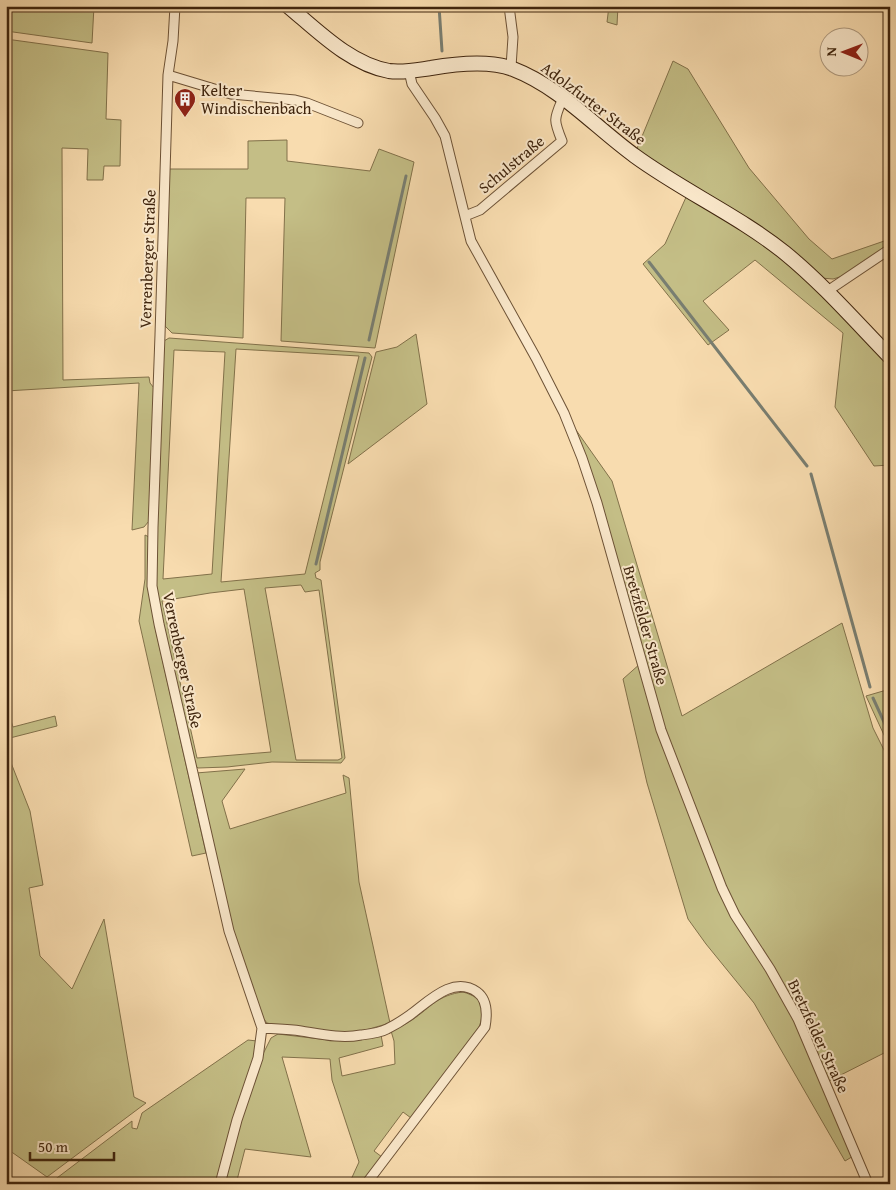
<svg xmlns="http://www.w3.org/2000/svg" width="896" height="1190" viewBox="0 0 896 1190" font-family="'Gentium Book Plus',serif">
	<rect width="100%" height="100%" fill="#f8dcaf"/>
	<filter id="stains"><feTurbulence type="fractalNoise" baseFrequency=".004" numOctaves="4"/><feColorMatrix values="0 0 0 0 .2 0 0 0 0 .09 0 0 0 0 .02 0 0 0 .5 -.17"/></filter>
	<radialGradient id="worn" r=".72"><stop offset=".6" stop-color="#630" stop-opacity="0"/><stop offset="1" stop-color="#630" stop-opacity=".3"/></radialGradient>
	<path fill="#c4be86" stroke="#82714a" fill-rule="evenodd" d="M6,6H94L92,43L6,31Z
		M609,6H618L617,25L607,22Z
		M6,39L108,53L106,119L121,120L120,166H104L103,180H87L88,149L62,148L63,380L149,377L150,383L154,388L149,521L144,527L132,530L139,383L6,391Z
		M673,61L688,69L749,168L809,239L832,259L890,239V246L843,276L833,279L821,278L636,151Z
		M287,140V161L370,171L379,149L414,162L375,348L281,341L285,198H246L243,338L172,333L165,326L168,169H248V141Z
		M687,195L783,258L822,295L890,365V465L874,466L835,407L843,333L755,260L703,301L729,330L708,345L643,264L665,244Z
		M416,334L427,404L348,464L376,352L397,347Z
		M169,338L369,353L372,357L320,562V570L315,573L316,578L321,580L345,758L341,763L272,762L227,767L198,768L194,765L161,622L156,583V530L164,341ZM236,349L359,356L305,574L221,582ZM174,350L225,352L212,574L163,579ZM301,585L305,592L319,590L342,758L338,760H296L265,588ZM244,589L271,752L197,758L162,601L210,593Z
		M564,413L612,481L682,716L842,623L873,728L890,762V1050L825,1083L855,1155L845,1161L754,1003L706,944L688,919L647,783L623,679L641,663L597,503Z
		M145,535L149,537V584L155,627L206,853L192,856L139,621L145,579Z
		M890,689V748L866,696Z
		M8,711L13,727L55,716L57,726L6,739V715Z
		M6,750L30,811L43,885L29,888L40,956L72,989L104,919L134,1097L146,1103L47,1177L6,1148Z
		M245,769L222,801L230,829L346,793L343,775L349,778L359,882L390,1023L355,1033H332L280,1026L267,1023L260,1014L233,930L196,773Z
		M463,992C484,998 486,1008 479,1027L411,1118L403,1112L374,1151L382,1157L362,1184H349L359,1162L332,1080L330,1059L282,1057L311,1157L245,1149L236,1184H223L240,1121L262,1056L271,1038L278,1034L329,1040H358L381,1035L383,1046L339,1058L342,1076L395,1064L394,1041L391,1031C398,1028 406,1024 412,1020C431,1007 438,995 463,992Z
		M248,1040L257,1041L255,1056L217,1184H49L132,1121V1128L137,1129L142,1113Z"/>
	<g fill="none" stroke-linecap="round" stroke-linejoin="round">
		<path stroke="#797e71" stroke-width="3" d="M439,6L442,51
			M649,262L807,466
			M369,340L406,176
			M811,474L870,687
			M316,564L365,358
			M873,698L890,735"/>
		<g stroke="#6d5236" stroke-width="11">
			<path id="street" d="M175,6L173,41L168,75L160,335L153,527L152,586L159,624L229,931L262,1028L258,1058L237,1120L220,1184
				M509,6L513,37L511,67
				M409,71L412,84L435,118L445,136L471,241L536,358L564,413L582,458L597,503L661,730L722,888L735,915L770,969L798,1019L868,1184
				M168,75L231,94L295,100L307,103L358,123
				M465,216L480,210L562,141C553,119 554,119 563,98
				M826,292L890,249
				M262,1028C275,1029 288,1029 301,1031C320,1034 341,1039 361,1035C370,1034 380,1033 387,1029C395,1025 403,1020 410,1015C428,1002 453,975 477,992C488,1000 487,1016 485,1027L366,1184"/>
		</g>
		<g stroke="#3f240d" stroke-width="16">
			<path id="secondary" d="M288,6C318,31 350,64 389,71C403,73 417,70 431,68C454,64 490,60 513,69C560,87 595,127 635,156C683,191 739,216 785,253C823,284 856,322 890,357"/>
		</g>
		<use href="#street" stroke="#fae8cb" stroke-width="9"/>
		<use href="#secondary" stroke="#fae8cb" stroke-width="14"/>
	</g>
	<defs>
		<g id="building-pin" transform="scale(1.125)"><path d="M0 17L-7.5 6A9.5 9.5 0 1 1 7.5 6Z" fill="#8f2418" stroke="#fae8cb"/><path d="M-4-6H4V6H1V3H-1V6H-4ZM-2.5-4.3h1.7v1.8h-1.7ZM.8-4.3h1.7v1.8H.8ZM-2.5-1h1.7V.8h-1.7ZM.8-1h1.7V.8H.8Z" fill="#fff"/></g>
	</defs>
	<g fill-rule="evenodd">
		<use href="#building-pin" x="185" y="99"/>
	</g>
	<g text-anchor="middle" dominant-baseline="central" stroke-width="4" stroke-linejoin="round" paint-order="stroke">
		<g font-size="16" fill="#3f240d" stroke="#fae8cb" text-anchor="start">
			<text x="201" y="90">Kelter<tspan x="201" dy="18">Windischenbach</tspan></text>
		</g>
		<g font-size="16" fill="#3f240d" stroke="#fae8cb">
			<text transform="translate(594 103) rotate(37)">Adolzfurter Straße</text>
			<text transform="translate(511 164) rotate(-40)">Schulstraße</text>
			<text transform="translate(147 259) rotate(-88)">Verrenberger Straße</text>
			<text transform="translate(646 625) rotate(74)">Bretzfelder Straße</text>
			<text transform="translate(183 660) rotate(78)">Verrenberger Straße</text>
			<text transform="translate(819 1036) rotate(65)">Bretzfelder Straße</text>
		</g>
	</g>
	<rect width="896" height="1190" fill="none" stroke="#f8dcaf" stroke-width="25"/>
	<rect x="8" y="8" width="881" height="1175" fill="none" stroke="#3f240d" stroke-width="2.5"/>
	<rect x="12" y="12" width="871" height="1165" fill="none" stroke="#3f240d"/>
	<g transform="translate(844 52) rotate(271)"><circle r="24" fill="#fae8cb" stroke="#af9a7f"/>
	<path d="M0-4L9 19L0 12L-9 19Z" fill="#8f2418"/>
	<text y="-8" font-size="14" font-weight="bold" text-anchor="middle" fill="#3f240d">N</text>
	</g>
	<path d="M30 1152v8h84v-8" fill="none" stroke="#3f240d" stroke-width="2.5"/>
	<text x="38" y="1152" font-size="15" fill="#3f240d" stroke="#fae8cb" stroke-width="4" paint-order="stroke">50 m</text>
	<rect width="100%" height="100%" filter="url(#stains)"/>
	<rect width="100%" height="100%" fill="url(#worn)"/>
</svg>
